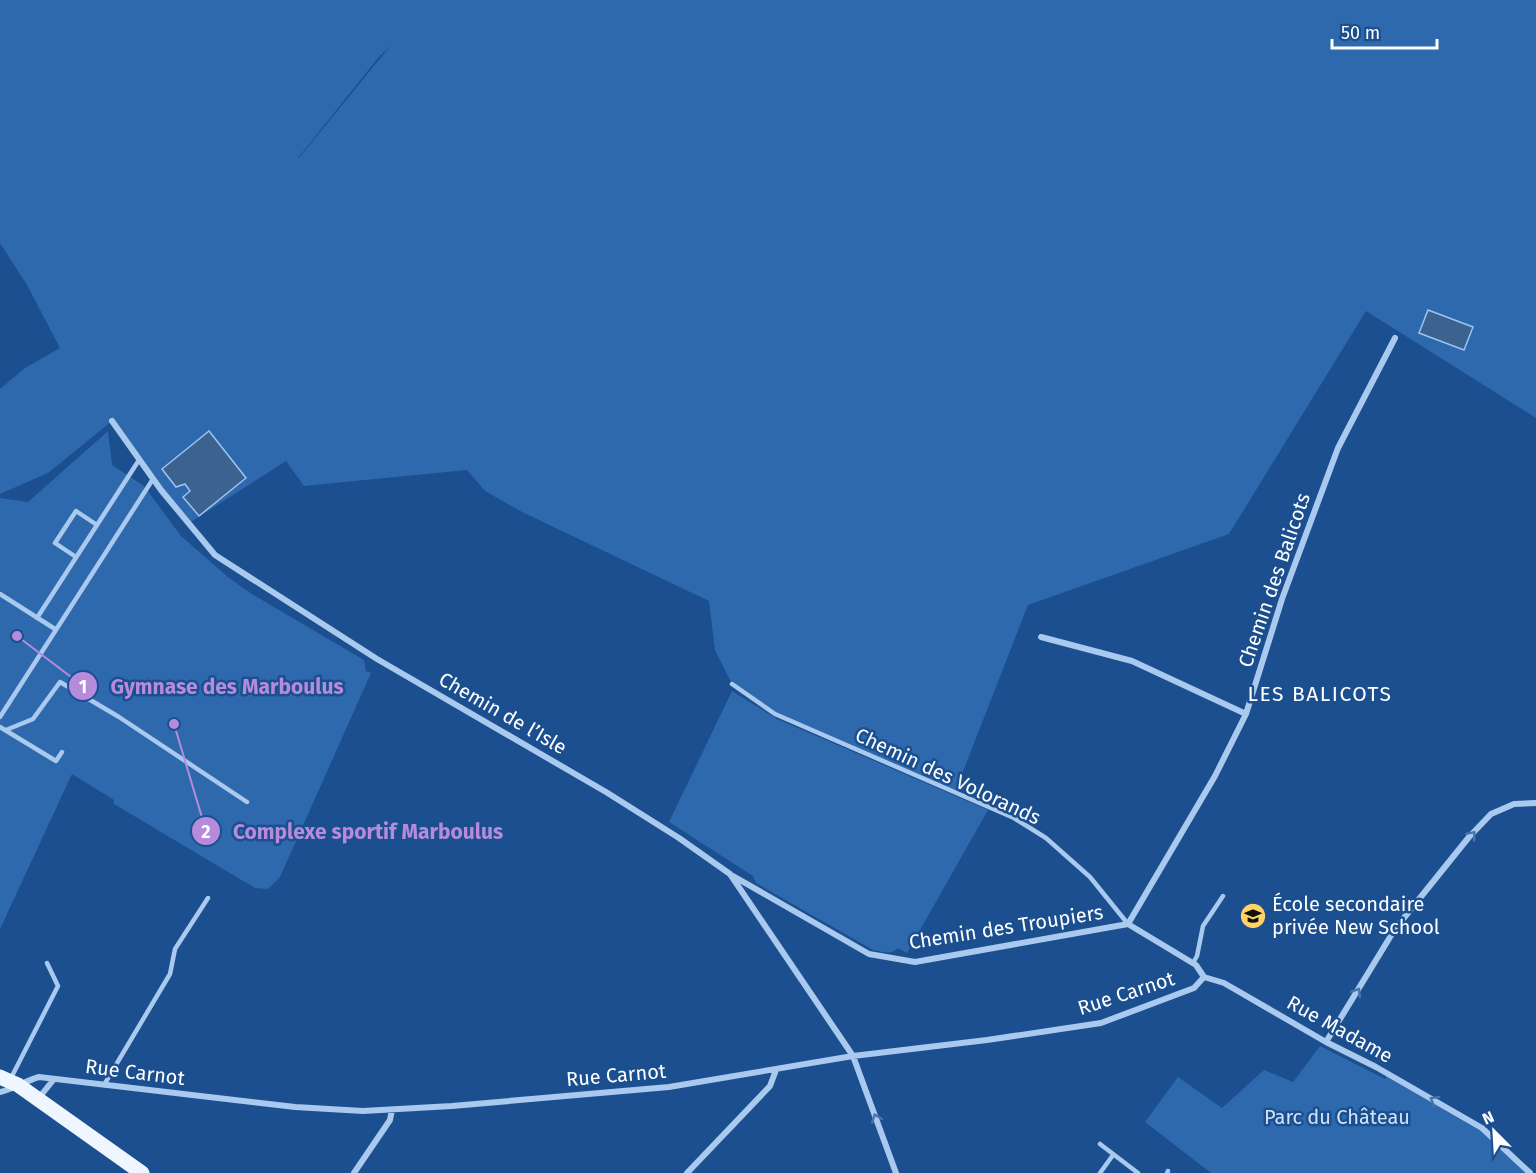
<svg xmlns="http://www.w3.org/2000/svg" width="1536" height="1173" viewBox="0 0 1536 1173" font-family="'Fira Sans',sans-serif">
	<rect width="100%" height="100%" fill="#1b4f8f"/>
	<path fill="#2e69ad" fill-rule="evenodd" d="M0,0H1536V418L1366,311L1229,534L1028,605L955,792L780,717L732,684L715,650L709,601L522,512L485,491L467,470L304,486L286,461L189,523L112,421L48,473L0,494V389L25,368L60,348L27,285L0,243ZM391,45L299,158H298L378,58Z
		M108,431L112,465L144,486L181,536L228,577L250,593L364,660L366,671L371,673L280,877L268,889L255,888L114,804V800L72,774L0,929V498L28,502Z
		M732,691L777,719L988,810L907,953L898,948C891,955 883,952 873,950L756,883L753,876L669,822Z
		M1320,1046L1385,1079L1388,1074L1482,1128L1530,1173H1211L1145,1122L1178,1077L1222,1108L1264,1070L1293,1082Z"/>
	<path fill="#3c6290" stroke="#9cc4f0" stroke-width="1.5" d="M1428,310L1473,327L1464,350L1419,333Z
		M209,431L246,478L199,516L183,497L190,491L185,484L176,487L162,469Z"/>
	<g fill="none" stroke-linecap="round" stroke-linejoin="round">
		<path stroke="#a9c9ee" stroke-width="4.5" d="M76,557L55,543L76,511L97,525
			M0,594L55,629
			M37,618L139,460
			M732,684L775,714L1014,818L1046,838L1090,877L1128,924
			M0,717L153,479
			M0,727L56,761L62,752
			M6,730L33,719L60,682L119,717L247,802
			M1193,963L1197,956L1203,926L1223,896
			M11,1078L58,986L47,963
			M104,1085L170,974L175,949L208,898
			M1100,1144L1138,1173
			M1100,1173L1113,1155
			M1167,1173L1168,1171"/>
		<path stroke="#a9c9ee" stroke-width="6" d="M112,421L161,490L215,555L377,659L606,792L679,838L730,874L853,1056L896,1173
			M1041,637L1132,661L1246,714
			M733,876L869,954L915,962L1128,924
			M1128,924L1215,776L1246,714L1282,599L1338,448L1395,338
			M1128,924L1196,965L1204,977L1224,983L1326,1042L1376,1067L1482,1128L1530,1173
			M1326,1042L1395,929L1469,837L1491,814L1514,804L1536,803
			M0,1092C14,1089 25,1081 39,1077L295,1107L363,1111L452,1106L669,1087L853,1056L987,1040L1101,1023L1194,988L1204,977
			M38,1099L54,1079
			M354,1173L390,1120L392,1110
			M687,1173L770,1086L776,1070"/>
		<path stroke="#f0f6ff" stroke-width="15" d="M0,1077L18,1085L142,1173"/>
	</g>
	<defs><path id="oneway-chevron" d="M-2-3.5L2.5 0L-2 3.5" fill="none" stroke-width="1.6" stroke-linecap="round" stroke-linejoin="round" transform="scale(1.5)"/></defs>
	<g stroke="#4674ac">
		<use href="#oneway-chevron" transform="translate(1472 835) rotate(-49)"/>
		<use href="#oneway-chevron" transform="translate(1357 992) rotate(-59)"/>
		<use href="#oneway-chevron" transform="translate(1434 1100) rotate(-150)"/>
		<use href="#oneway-chevron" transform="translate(876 1118) rotate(-111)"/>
	</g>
	<defs>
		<g id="school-disc" transform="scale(1.35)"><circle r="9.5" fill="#ffd166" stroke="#1b4f8f"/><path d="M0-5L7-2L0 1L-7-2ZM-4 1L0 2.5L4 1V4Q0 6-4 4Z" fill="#111"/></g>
	</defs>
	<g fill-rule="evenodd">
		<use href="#school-disc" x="1253" y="916"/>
	</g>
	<g text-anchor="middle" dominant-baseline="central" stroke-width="5" stroke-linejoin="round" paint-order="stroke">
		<g font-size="20" fill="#fff" stroke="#1b4f8f">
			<text transform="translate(1274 580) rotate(-71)">Chemin des Balicots</text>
			<text transform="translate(503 713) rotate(30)">Chemin de l’Isle</text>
			<text transform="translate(948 776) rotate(25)">Chemin des Volorands</text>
			<text transform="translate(1006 927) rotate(-9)">Chemin des Troupiers</text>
			<text transform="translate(1126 993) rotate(-18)">Rue Carnot</text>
			<text transform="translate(1340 1029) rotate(29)">Rue Madame</text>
			<text transform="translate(135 1072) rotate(7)">Rue Carnot</text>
			<text transform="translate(616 1075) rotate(-5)">Rue Carnot</text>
		</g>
		<g font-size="20" fill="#fff" stroke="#1b4f8f" text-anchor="start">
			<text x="1272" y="904">École secondaire<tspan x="1272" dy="23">privée New School</tspan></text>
		</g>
		<g font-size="20" fill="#cfe3fa" stroke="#1b4f8f">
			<text x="1337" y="1117">Parc du Château</text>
		</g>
		<g font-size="21" letter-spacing="1.5" fill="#fff" stroke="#1b4f8f">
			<text x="1320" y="694">LES BALICOTS</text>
		</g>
	</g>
	<path fill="none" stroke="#b68bdc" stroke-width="2" d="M17 636L83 686M174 724L206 831"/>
	<g fill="#b68bdc" stroke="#1b4f8f" stroke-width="2">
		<circle cx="17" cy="636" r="6"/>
		<circle cx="174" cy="724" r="6"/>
		<circle cx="83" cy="686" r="15"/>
		<circle cx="206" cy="831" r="15"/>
	</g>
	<g font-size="18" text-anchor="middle" font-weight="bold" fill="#fff">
		<text x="83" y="693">1</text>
		<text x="206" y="838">2</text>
	</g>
	<g font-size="21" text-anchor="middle" font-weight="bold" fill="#b68bdc" stroke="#1b4f8f" stroke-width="5" stroke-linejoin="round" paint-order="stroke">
		<text x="227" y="694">Gymnase des Marboulus</text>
		<text x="368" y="839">Complexe sportif Marboulus</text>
	</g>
	<g transform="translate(1494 1131) rotate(336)" stroke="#1b4f8f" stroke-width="4.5" paint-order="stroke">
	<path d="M0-4.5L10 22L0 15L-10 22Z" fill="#ffffff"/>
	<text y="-9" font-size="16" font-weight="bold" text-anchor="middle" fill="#ffffff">N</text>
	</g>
	<path d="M1332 39v9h105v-9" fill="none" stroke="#ffffff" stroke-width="3"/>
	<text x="1341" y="39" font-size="18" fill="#ffffff" stroke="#1b4f8f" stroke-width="4.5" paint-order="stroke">50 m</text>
</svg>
